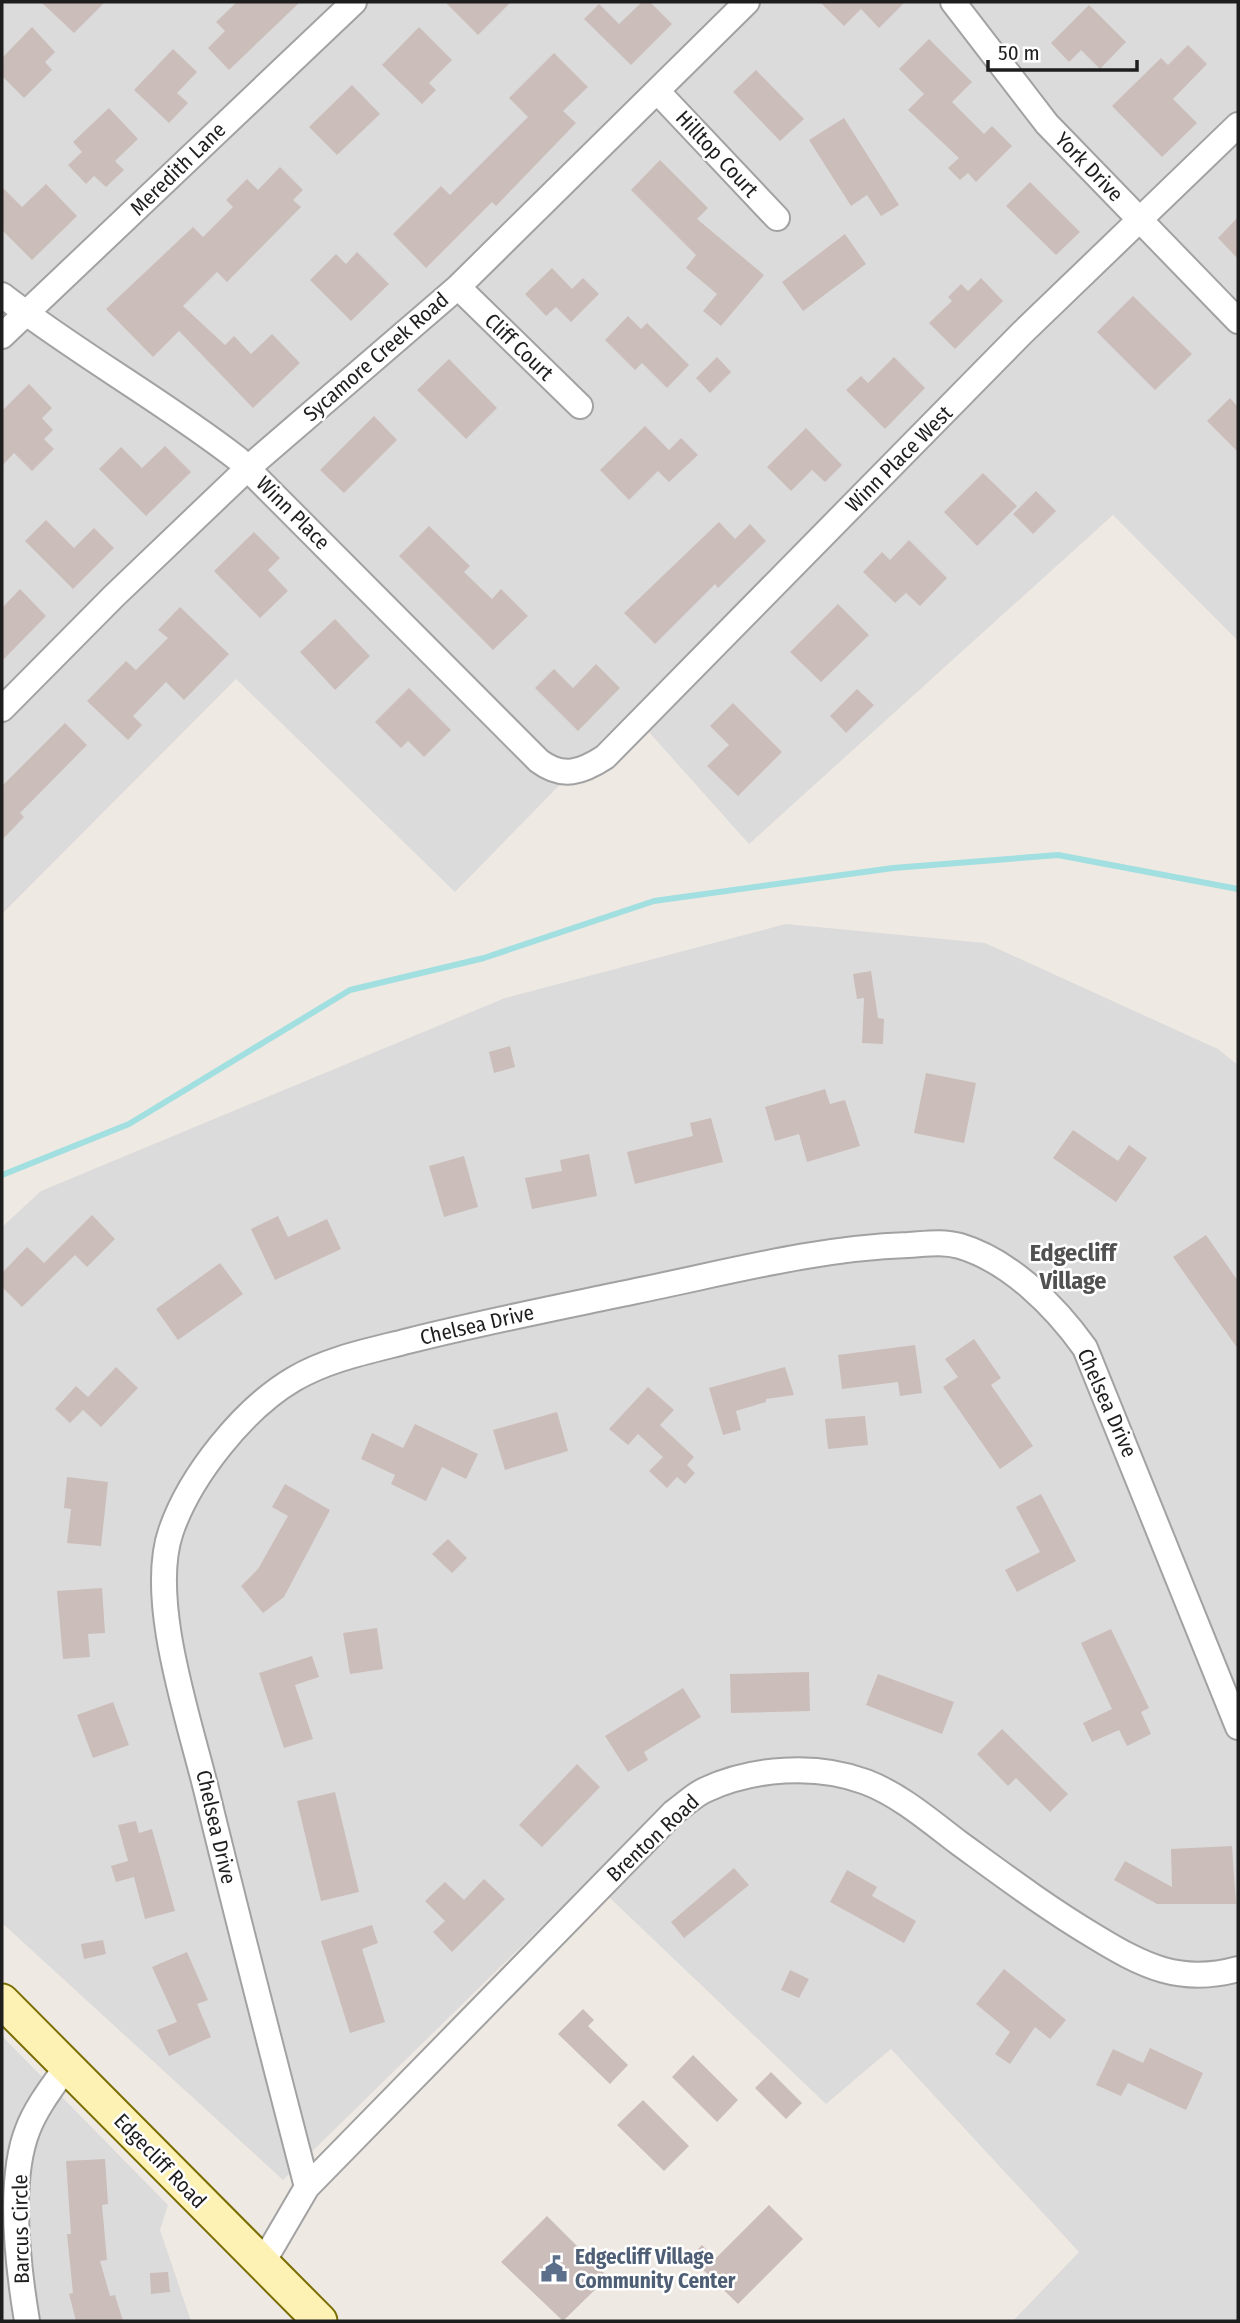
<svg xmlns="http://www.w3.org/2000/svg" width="1240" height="2323" viewBox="0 0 1240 2323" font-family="'Fira Sans Condensed',sans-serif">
	<rect width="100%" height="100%" fill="#efe9e3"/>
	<path fill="#dcdbdb" d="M2,2H1238V641L1113,515L749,844L631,712L455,892L236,679L2,914Z
		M786,924L985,943L1218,1049L1238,1065V2321H1013L1079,2252L891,2049L826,2104L590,1879L283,2180L2,1923V1227L41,1191L505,998Z
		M2,2036L168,2205L160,2230L191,2321H2Z"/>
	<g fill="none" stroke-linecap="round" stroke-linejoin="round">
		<path stroke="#a1dfe0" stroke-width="6" d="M2,1175L129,1124L350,990L484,958L654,901L893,868L1058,855L1238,889"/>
	</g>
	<path fill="#cbbdb9" d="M41,2H105L74,33Z
		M237,2H300L229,70L208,48L225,31L216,22Z
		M445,2H511L478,35Z
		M642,2H650L672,24L631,65L584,19L599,4L619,24Z
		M820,2H905L879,28L861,9L844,26Z
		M1089,5L1126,42L1100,69L1081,50L1069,62L1051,43Z
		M32,27L55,52L45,62L52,70L24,98L2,76V58Z
		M419,27L452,60L429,83L436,90L422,104L382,65Z
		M929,39L972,82L952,102L984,134L992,126L1012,146L976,182L968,173L960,180L948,168L959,158L908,110L924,94L899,69Z
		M1188,45L1207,64L1173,99L1197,123L1162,157L1112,106L1161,58L1168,65Z
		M173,49L197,72L177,93L188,103L169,123L134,90Z
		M554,53L588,87L563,111L576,123L496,206L492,202L426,268L393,234L441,186L450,195L528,117L509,98Z
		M756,70L804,119L780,141L733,92Z
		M352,85L380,114L337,155L309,127Z
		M109,108L138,139L115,161L124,170L106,187L94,176L86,184L68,165L82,152L73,142Z
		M844,118L899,205L881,216L867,195L851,206L809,140Z
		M660,160L708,208L697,219L764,275L721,326L703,311L717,294L686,268L696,255L631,190Z
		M280,167L303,190L293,200L301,207L227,282L217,272L183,306L225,345L234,336L251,354L272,334L300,363L253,408L179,331L153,357L106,309L193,227L203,237L233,207L226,200L247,179L258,190Z
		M1030,182L1080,232L1056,255L1006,206Z
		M46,184L77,216L32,260L2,230V187L22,207Z
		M1238,217V259L1218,238Z
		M845,234L866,264L803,311L782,282Z
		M357,252L389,284L351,321L310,280L336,254L346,264Z
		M552,268L572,289L583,278L599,294L571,322L556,307L546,316L525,294Z
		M981,278L1003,301L955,349L929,323L952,301L948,297L961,284L968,291Z
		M1133,296L1192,354L1155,390L1097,332Z
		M628,316L641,329L647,323L689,365L667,388L642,363L635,370L605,340Z
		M717,357L731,372L710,393L696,378Z
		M894,357L925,388L885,429L846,390L861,376L868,383Z
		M449,359L497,408L466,439L417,390Z
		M29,384L52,408L42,418L53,430L44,439L54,449L32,471L14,453L2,466V411Z
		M1230,398L1238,407V452L1207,421Z
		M374,416L397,440L344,493L320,470Z
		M645,426L669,450L681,438L698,455L669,482L658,471L629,500L600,470Z
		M806,428L842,465L825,482L812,470L791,491L767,467Z
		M165,446L191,472L146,516L99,469L121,447L142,468Z
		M983,473L1017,506L977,546L944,512Z
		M1036,491L1056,511L1033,534L1013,514Z
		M46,520L74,548L94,528L114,548L73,589L25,541Z
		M719,522L735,539L750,524L766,541L718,588L715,584L655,644L624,613Z
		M429,526L470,566L464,572L492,599L501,589L528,616L493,650L399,556Z
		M254,532L280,558L268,570L288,591L260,618L214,571Z
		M909,540L947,578L920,606L906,593L895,603L863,572L882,552L890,560Z
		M20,589L46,616L2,661V608Z
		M838,604L869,635L821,682L790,652Z
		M180,607L229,654L184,700L166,682L133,716L142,725L128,740L87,701L126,661L136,670L168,638L158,630Z
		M335,619L370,656L335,690L300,652Z
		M596,664L620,688L578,731L535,688L554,669L573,688Z
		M409,688L451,730L424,757L408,741L401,748L375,722Z
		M857,689L874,705L846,733L830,716Z
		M733,703L782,752L738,796L707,766L729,745L710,726Z
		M65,723L87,745L20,813L24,817L2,840V786Z
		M871,971L878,1018L884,1019L883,1044L862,1043L864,998L857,999L853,974Z
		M510,1046L515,1067L494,1073L489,1052Z
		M926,1073L976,1083L964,1143L914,1133Z
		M825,1089L830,1104L845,1100L860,1146L807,1162L799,1134L775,1141L765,1107Z
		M711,1118L723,1162L635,1184L627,1152L693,1136L690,1123Z
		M1073,1130L1118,1161L1129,1145L1147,1158L1116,1202L1053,1158Z
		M589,1154L597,1196L532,1209L525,1178L562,1171L560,1160Z
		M464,1156L478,1207L444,1217L429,1166Z
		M92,1215L115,1239L87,1267L75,1255L22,1307L2,1287V1273L27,1247L44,1263Z
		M278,1216L288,1237L327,1219L341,1249L275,1280L251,1229Z
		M1206,1235L1238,1281V1349L1173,1257Z
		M220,1263L243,1294L178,1340L156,1309Z
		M974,1339L1001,1378L991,1385L1033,1446L1000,1469L943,1387L958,1377L945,1359Z
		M915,1345L922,1393L900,1396L898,1382L842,1389L838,1355Z
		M116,1367L138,1388L101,1427L83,1410L70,1423L55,1409L76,1386L88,1397Z
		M785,1367L794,1395L766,1399V1402L736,1411L741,1430L723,1435L709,1388Z
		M648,1387L674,1410L660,1425L694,1457L687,1465L695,1473L685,1484L677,1477L667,1488L649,1471L663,1457L638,1434L628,1445L609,1429Z
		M557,1412L568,1451L505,1470L493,1430Z
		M865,1416L868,1445L828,1449L825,1419Z
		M415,1424L478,1454L466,1479L442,1467L426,1501L391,1484L395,1475L361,1459L372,1433L403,1448Z
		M67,1477L108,1482L101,1546L67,1543L71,1509L64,1508Z
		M285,1484L330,1510L284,1597L263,1613L241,1586L258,1569L288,1516L272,1507Z
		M1041,1494L1076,1561L1017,1592L1005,1570L1040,1552L1016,1507Z
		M448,1539L467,1558L452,1573L432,1554Z
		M102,1588L105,1633L88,1634L90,1657L63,1659L57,1591Z
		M377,1628L383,1669L350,1674L343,1633Z
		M1111,1629L1149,1708L1141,1712L1151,1734L1127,1746L1119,1730L1092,1742L1083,1723L1112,1709L1081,1643Z
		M312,1656L319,1677L295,1685L313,1739L284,1748L259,1673Z
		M809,1672L810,1711L731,1713L730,1674Z
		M878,1674L954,1702L942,1734L866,1705Z
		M683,1688L701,1717L644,1752L648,1760L628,1772L605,1736Z
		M113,1702L129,1745L93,1758L77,1715Z
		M1002,1729L1068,1794L1050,1812L1016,1778L1008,1786L977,1754Z
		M577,1764L600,1787L542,1847L519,1825Z
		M335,1792L359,1892L321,1901L297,1801Z
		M136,1821L139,1833L152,1829L175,1911L145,1919L134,1877L116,1882L111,1866L128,1861L118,1825Z
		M1232,1846L1236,1904H1157L1114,1880L1125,1861L1172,1887L1171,1849Z
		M734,1868L749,1885L684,1938L671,1922Z
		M847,1870L877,1887L872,1896L916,1921L904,1943L830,1902Z
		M484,1879L505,1899L452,1952L433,1932L445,1921L425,1901L445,1882L464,1900Z
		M372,1925L378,1943L362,1949L385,2022L350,2033L321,1941Z
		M103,1940L106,1954L84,1959L81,1944Z
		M187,1952L208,2000L197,2004L211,2037L169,2056L157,2030L177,2022L152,1967Z
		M1004,1969L1066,2020L1050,2039L1035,2027L1010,2064L995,2054L1010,2032L976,2004Z
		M790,1970L809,1979L799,1998L781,1990Z
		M583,2009L594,2020L588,2026L628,2065L610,2084L558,2034Z
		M1150,2048L1203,2073L1186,2110L1128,2083L1121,2096L1096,2085L1113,2049L1143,2063Z
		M693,2055L738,2100L717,2122L672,2077Z
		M771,2072L802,2103L786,2119L755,2088Z
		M643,2100L689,2146L664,2171L617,2125Z
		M105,2159L108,2204L102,2205L107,2260L100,2261L110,2296L115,2295L123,2321H76L69,2294L73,2293L67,2234H71L66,2161Z
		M769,2205L803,2239L738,2304L690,2257L702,2245L715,2259Z
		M547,2216L608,2277L563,2321L501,2262Z
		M168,2272L170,2292L151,2294L150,2273Z"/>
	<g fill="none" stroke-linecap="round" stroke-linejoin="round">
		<g stroke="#a2a2a2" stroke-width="28">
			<path id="street" d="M953,2L1047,124L1238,321
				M657,91L777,218
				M458,287L580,406
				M2,295C78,354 162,400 238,459L539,761C563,779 582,772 605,757L1022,333L1238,125
				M2,336L354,2
				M2,709L114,596L248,468L458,287L747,2
				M307,2187C273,2056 239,1925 207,1793C190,1722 147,1600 171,1531C190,1476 243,1409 294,1379C328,1359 369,1351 408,1341C483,1322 560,1307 636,1291C725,1273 816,1248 908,1245C925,1244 943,1241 960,1246C1010,1261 1055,1306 1085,1348L1238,1727
				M262,2264L307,2187L674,1812C684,1805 694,1795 705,1790C752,1768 816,1763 866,1782C900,1795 930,1821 959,1843C1003,1875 1047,1908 1094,1936C1143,1966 1180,1985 1238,1969
				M27,2321C18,2267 7,2181 28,2129C37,2106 53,2086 67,2066"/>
		</g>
		<g stroke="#796d00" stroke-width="37">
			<path id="secondary" d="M2,2001L320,2321"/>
		</g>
		<use href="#street" stroke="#fff" stroke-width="24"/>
		<use href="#secondary" stroke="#fdf1b3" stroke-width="33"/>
	</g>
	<defs>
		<g id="civic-bare" transform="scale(2.1)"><path d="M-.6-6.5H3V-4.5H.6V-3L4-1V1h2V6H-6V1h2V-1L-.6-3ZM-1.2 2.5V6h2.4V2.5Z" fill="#5c6f8a" stroke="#fff" stroke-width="2.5" paint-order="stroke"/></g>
	</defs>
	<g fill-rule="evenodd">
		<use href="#civic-bare" x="554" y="2269"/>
	</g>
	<g text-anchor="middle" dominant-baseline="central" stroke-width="5" stroke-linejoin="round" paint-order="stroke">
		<g font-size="21" fill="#1e1e1e" stroke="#fff">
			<text transform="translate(717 154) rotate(47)">Hilltop Court</text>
			<text transform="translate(1089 167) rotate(46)">York Drive</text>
			<text transform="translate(178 169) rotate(-44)">Meredith Lane</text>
			<text transform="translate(519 347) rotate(44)">Cliff Court</text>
			<text transform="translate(376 357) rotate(-41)">Sycamore Creek Road</text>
			<text transform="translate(899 459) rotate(-45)">Winn Place West</text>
			<text transform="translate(293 513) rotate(45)">Winn Place</text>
			<text transform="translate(477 1325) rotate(-13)">Chelsea Drive</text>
			<text transform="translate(1107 1403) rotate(66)">Chelsea Drive</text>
			<text transform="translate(216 1827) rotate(77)">Chelsea Drive</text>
			<text transform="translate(653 1838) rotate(-43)">Brenton Road</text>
			<text transform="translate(160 2161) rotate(46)">Edgecliff Road</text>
			<text transform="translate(21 2229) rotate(-91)">Barcus Circle</text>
		</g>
		<g font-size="21" font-weight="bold" fill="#4e5e75" stroke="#fff" text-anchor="start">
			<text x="575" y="2257">Edgecliff Village<tspan x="575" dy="24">Community Center</tspan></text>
		</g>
		<g font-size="24" font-weight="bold" fill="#515151" stroke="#fff">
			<text x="1073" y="1253">Edgecliff<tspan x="1073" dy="28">Village</tspan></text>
		</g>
	</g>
	<rect width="1240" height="2323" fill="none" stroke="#1e1e1e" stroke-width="7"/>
	<path d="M988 60v10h149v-10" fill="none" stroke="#1e1e1e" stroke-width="3.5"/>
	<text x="998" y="60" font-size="21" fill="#1e1e1e" stroke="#ffffff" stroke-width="5" paint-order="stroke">50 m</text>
</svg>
